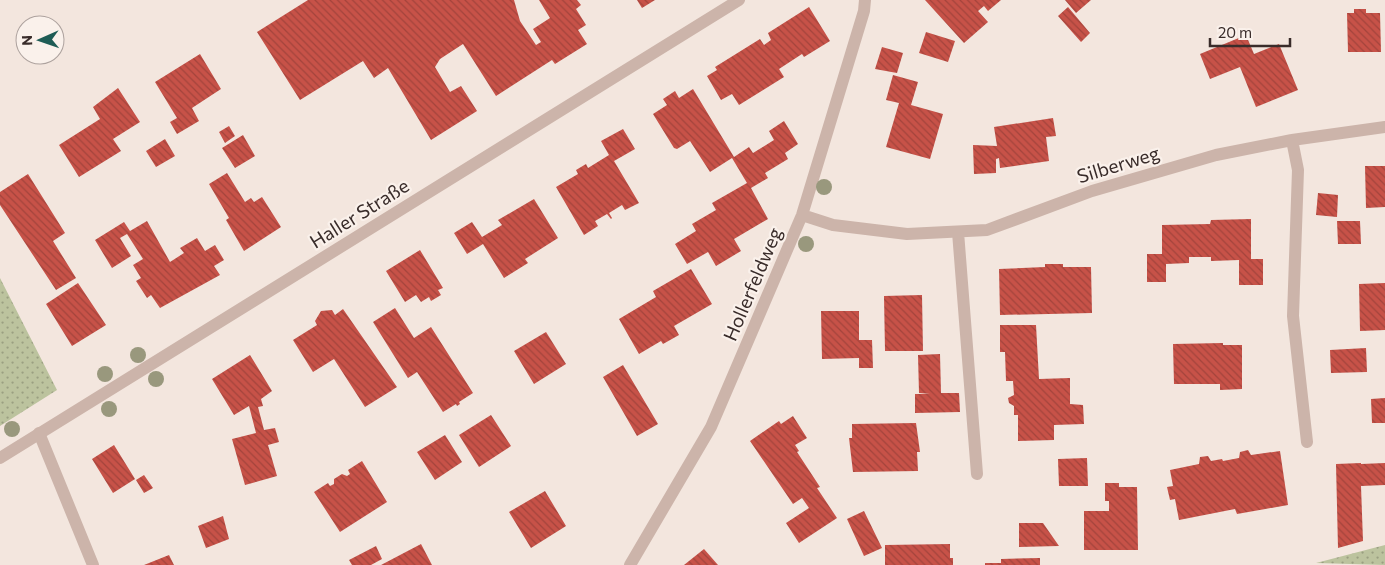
<svg xmlns="http://www.w3.org/2000/svg" width="1385" height="565" viewBox="0 0 1385 565" font-family="Commissioner,sans-serif">
	<defs>
		<pattern id="grass-dots" width="8" height="8" patternUnits="userSpaceOnUse" patternTransform="scale(1.25)"><rect width="8" height="8" fill="#bcc39e"/><path d="M2 2h.1M6 6h.1" fill="none" stroke="#9a9f81" stroke-width="1.8" stroke-linecap="round"/></pattern>
		<pattern id="building-back-hatch" width="6" height="6" patternUnits="userSpaceOnUse" patternTransform="scale(1.25)"><rect width="6" height="6" fill="#c75248"/><path d="M-1 5l2 2M0 0l6 6M5-1l2 2" fill="none" stroke="#a3443c"/></pattern>
	</defs>
	<rect width="100%" height="100%" fill="#f3e6de"/>
	<path fill="url(#grass-dots)" d="M0,278L57,390L0,426Z
		M1385,545V565L1316,563Z"/>
	<path fill="url(#building-back-hatch)" d="M308,0H514L520,21L536,45L541,42L533,29L550,18L539,0H577L581,5L576,9L586,25L578,30L587,44L555,64L552,60L496,96L463,44L440,59L435,67L450,92L461,86L477,111L431,140L388,68L374,78L363,61L300,100L257,32Z
		M637,0H655L642,8Z
		M925,0H1001L988,11L984,6L978,11L988,22L964,43Z
		M1065,0H1091L1076,13Z
		M809,7L830,41L804,57L802,54L779,69L784,77L739,105L732,94L721,100L707,76L717,70L715,67L760,39L764,45L771,40L768,33Z
		M1068,7L1090,33L1081,42L1058,16Z
		M1354,9H1366V13H1380L1381,52H1348L1347,13H1354Z
		M926,32L955,41L948,62L919,53Z
		M1246,35L1254,54L1279,44L1298,90L1256,107L1240,67L1210,79L1200,54Z
		M882,47L903,53L897,73L875,69Z
		M200,54L221,89L192,108L199,121L177,134L170,122L177,118L155,82Z
		M893,75L918,82L911,105L943,114L930,159L886,147L899,103L886,100Z
		M118,88L140,122L113,139L121,151L79,177L59,145L100,119L93,107Z
		M693,89L734,157L749,147L753,153L774,140L769,131L784,121L798,144L785,153L788,159L765,173L768,178L751,188L768,219L734,239L741,251L716,266L708,252L687,264L675,244L696,231L692,224L716,210L712,203L747,183L732,158L710,172L690,141L677,149L674,148L653,114L667,105L663,99L675,91L679,98Z
		M1053,118L1056,136L1046,137L1049,161L1000,168L999,158L996,159V173L974,174L973,145L997,146L994,127Z
		M229,126L235,136L225,143L219,132Z
		M623,129L635,149L614,161L639,203L625,210L622,205L609,213L612,218L611,219L607,214L595,221L598,226L584,235L556,187L578,174L576,170L586,164L588,168L609,155L601,141Z
		M243,135L255,156L235,168L222,148Z
		M165,139L175,156L156,167L146,151Z
		M1365,166H1385V207L1366,208Z
		M227,173L245,202L251,198L254,202L262,197L281,227L244,251L226,220L229,218L209,184Z
		M28,174L65,233L53,241L76,278L56,290L0,205V192Z
		M1318,193L1338,195L1337,217L1316,215Z
		M534,199L558,238L525,259L528,263L504,278L483,244L467,254L454,233L472,222L482,237L502,225L498,220Z
		M1251,219V259H1263V285H1239V260L1211,261V257H1189V263L1166,264V282H1147V254H1162V225L1210,224L1211,220Z
		M147,221L170,262L184,253L180,248L197,238L205,251L215,245L224,260L214,266L220,275L160,308L151,295L147,298L136,281L141,278L133,265L143,259L127,234L120,238L131,256L112,268L95,240L124,222L130,231Z
		M1337,221H1360L1361,244H1338Z
		M420,250L443,288L438,290L441,295L431,301L429,297L421,302L416,295L405,302L386,271Z
		M1045,264H1063V267H1091L1092,313L1000,315L999,269L1045,267Z
		M691,269L712,304L674,326L679,335L663,344L661,341L639,354L619,319L656,297L653,291Z
		M78,283L106,325L72,346L46,304Z
		M1385,283V330L1360,331L1359,284Z
		M922,295L923,351H885L884,296Z
		M395,308L414,338L431,327L473,393L459,402L460,404L457,406L456,404L443,412L417,372L408,378L373,322Z
		M343,309L397,387L365,407L334,359L313,372L293,340L317,325L315,321L321,311L332,310L335,315Z
		M821,311H859V340H872L873,368H859V358L822,359Z
		M1000,325H1036L1039,379L1070,378V404L1083,405L1084,424L1054,425V440L1018,441V415H1014V406L1009,403L1008,398L1014,395L1013,381H1006L1005,352H1000Z
		M546,332L566,364L534,384L514,351Z
		M1223,343V345H1242V389L1220,390V384H1174L1173,344Z
		M1366,348L1367,372L1331,373L1330,350Z
		M940,354L941,393H959L960,412L915,413V394H930L919,393L918,355Z
		M250,355L272,391L261,399L263,406L258,407L264,430L275,428L279,442L268,445L277,476L245,485L232,439L256,433L249,406L234,415L212,379Z
		M623,365L658,424L637,436L603,377Z
		M1385,398V423H1372L1371,399Z
		M491,415L511,446L479,467L459,435Z
		M793,416L807,438L795,445L799,451L797,452L820,487L817,488L837,518L799,543L786,523L809,508L802,498L793,504L750,441L779,421L781,424Z
		M916,423L920,452H917L918,471L853,472L849,438H852V424Z
		M445,435L462,462L435,480L417,452Z
		M114,445L135,479L113,493L92,459Z
		M1248,450L1251,455L1280,451L1288,505L1237,514L1235,509L1179,520L1175,499L1170,500L1167,487L1173,486L1170,470L1199,464L1200,457L1208,456L1211,461L1222,459L1223,461L1239,458L1240,452Z
		M1087,458L1088,486H1059L1058,459Z
		M362,461L387,502L340,532L314,492L328,483L330,486L334,484V479L342,474L347,476L350,474L348,470Z
		M1361,463V479V464L1385,463V485L1361,486L1363,541L1338,548L1336,464Z
		M144,475L153,488L144,493L136,480Z
		M1105,483H1119V487H1137L1138,550H1084V511H1109V501H1105Z
		M545,491L566,526L531,548L509,512Z
		M864,511L882,548L864,556L847,519Z
		M223,516L229,539L206,548L198,526Z
		M1019,523H1043L1059,546L1019,547Z
		M421,544L432,565H381Z
		M950,544V558H953V565H885V545Z
		M376,546L382,559L371,565H352L349,560Z
		M704,549L718,565H684Z
		M169,555L174,565H144Z
		M1040,558V565H985V563H1001V559Z"/>
	<g fill="none" stroke-linecap="round" stroke-linejoin="round">
		<path stroke="#ccb4aa" stroke-width="12" d="M1292,140L1298,170L1293,316L1307,442
			M802,215L833,225L907,234L987,230L1092,191L1216,155L1292,140L1385,127
			M958,232L977,474
			M39,433L93,565
			M630,565L711,427L802,215L864,11L865,0"/>
		<path stroke="#ccb4aa" stroke-width="12" d="M0,458L739,0"/>
	</g>
	<g fill="#99987d">
		<circle cx="824" cy="187" r="8"/>
		<circle cx="806" cy="244" r="8"/>
		<circle cx="138" cy="355" r="8"/>
		<circle cx="105" cy="374" r="8"/>
		<circle cx="156" cy="379" r="8"/>
		<circle cx="109" cy="409" r="8"/>
		<circle cx="12" cy="429" r="8"/>
	</g>
	<g text-anchor="middle" dominant-baseline="central" stroke-width="4.5" stroke-linejoin="round" paint-order="stroke">
		<g font-size="19" fill="#392c2a" stroke="#faf1eb">
			<text transform="translate(1118 164) rotate(-17)">Silberweg</text>
			<text transform="translate(359 213) rotate(-32)">Haller Straße</text>
			<text transform="translate(752 284) rotate(-67)">Hollerfeldweg</text>
		</g>
	</g>
	<g transform="translate(40 40) rotate(268)"><circle r="24" fill="#faf1eb" stroke="#ada29e"/>
	<path d="M0-4L9 19L0 12L-9 19Z" fill="#1e5c55"/>
	<text y="-8" font-size="14" font-weight="bold" text-anchor="middle" fill="#392c2a">N</text>
	</g>
	<path d="M1210 38v8h80v-8" fill="none" stroke="#392c2a" stroke-width="2.5"/>
	<text x="1218" y="38" font-size="15" fill="#392c2a" stroke="#faf1eb" stroke-width="4" paint-order="stroke">20 m</text>
</svg>
